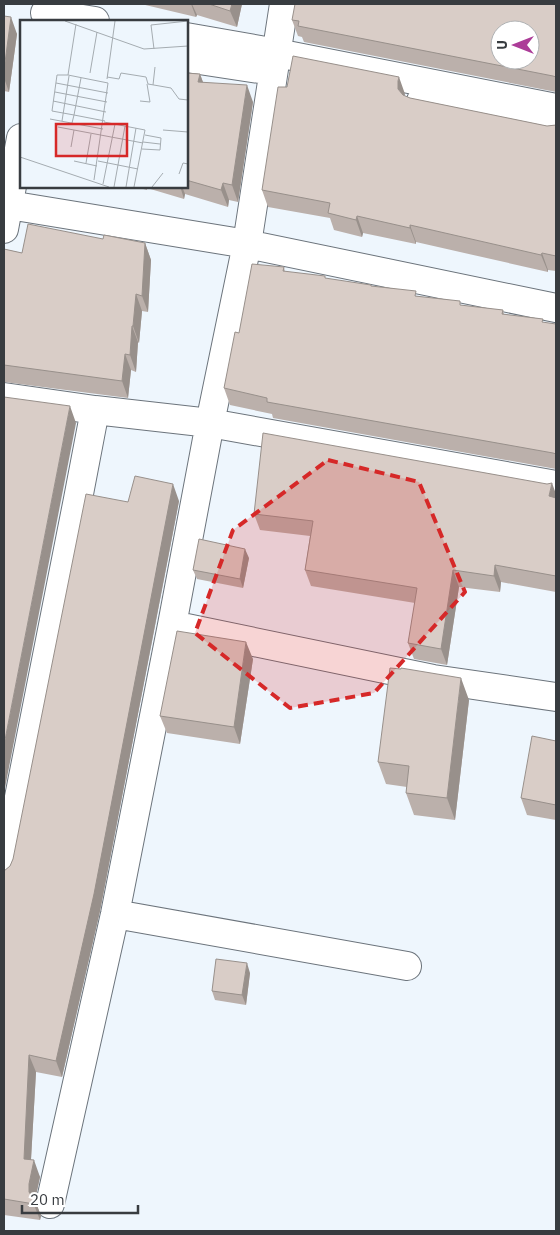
<svg xmlns="http://www.w3.org/2000/svg" width="560" height="1235" viewBox="0 0 560 1235" font-family="'IBM Plex Sans',sans-serif">
	<rect width="100%" height="100%" fill="#eef6fd"/>
	<g fill="none" stroke-linecap="round" stroke-linejoin="round">
		<g stroke="#6c747c" stroke-width="30">
			<path id="minor" d="M45,13L95,21
				M186,37L277,53L556,108
				M186,58L266,70
				M421,101L556,128
				M9,205L247,244L556,308
				M4,229L21,138
				M4,397L95,410L210,423L556,485
				M172,625L433,679L556,697
				M4,873L78,499L95,410
				M115,914L407,966
				M50,1204L115,914L172,625L210,423L247,244L284,4"/>
		</g>
		<use href="#minor" stroke="#fff" stroke-width="28"/>
	</g>
	<path fill="#bbb0ab" d="M141,4H242L237,27L197,15L196,17Z
		M556,4V92L304,42L302,37L298,36L292,20Z
		M4,16L17,34L9,92L4,91Z
		M186,73L200,74L203,82L253,102L238,202L229,200L228,207L185,194L184,199L147,188V190L132,186H186Z
		M405,94L404,96L410,98L547,126L556,125V271L548,270V272L416,242V244L363,233L362,237L334,230L330,218L268,207L262,190Z
		M103,239L145,243L151,260L148,312L142,311L139,343L138,342L136,372L131,370L128,398L4,382V249L22,253Z
		M284,267L285,272L326,279L371,285V286L462,306L503,310L504,314L544,323L556,324V469L273,418L272,414L230,405L224,388Z
		M556,494V592L501,582L500,592L459,587L447,665L414,659L408,643L415,603L311,586L305,570L310,536L260,530L254,514Z
		M179,501L100,911L62,1077L36,1072L31,1160L40,1177L35,1200L41,1216L40,1220L4,1215V871L10,866L13,859L128,502Z
		M249,558L243,588L197,579L193,570Z
		M253,659L240,744L167,733L160,716Z
		M469,700L455,820L414,815L406,793L407,787L386,784L378,762Z
		M556,741V820L527,815L521,798Z
		M250,973L246,1005L215,1000L212,991Z"/>
	<path fill="#98908b" d="M191,4H192L197,15L196,17Z
		M232,4H242L237,27L230,11Z
		M11,17L17,34L9,92L4,78V70Z
		M200,74L206,91L198,82Z
		M399,77L405,94L404,97L398,89V81Z
		M247,85L253,102L238,202L232,185Z
		M223,183L229,200L228,207L221,190Z
		M180,186H182L185,194L184,199Z
		M357,216L363,233L362,237L356,220Z
		M410,225L416,242V244L410,228Z
		M145,243L151,260L148,312L142,296Z
		M542,253L548,270V272L541,255Z
		M136,294L142,311L139,343L133,326Z
		M132,326L138,342L136,372L130,355Z
		M125,354L131,370L128,398L122,381Z
		M70,406L76,423L4,793V745Z
		M552,483L556,494V509L549,496Z
		M173,484L179,501L100,911L62,1077L56,1061Z
		M245,549L249,558L243,588L240,579Z
		M495,565L501,582L500,592L494,576Z
		M453,570L459,587L447,665L441,649Z
		M246,642L253,659L240,744L234,727Z
		M461,678L469,700L455,820L447,798Z
		M247,963L250,973L246,1005L242,995Z
		M29,1055L36,1072L30,1176L24,1159Z
		M34,1160L40,1177L35,1200L41,1216L40,1220L29,1192V1184Z"/>
	<path fill="#d9cdc7" stroke="#98908b" fill-rule="evenodd" d="M209,4H232L230,11Z
		M295,4H556V77L553,76L298,26L299,21L292,20ZM500,30H530V60H500Z
		M4,16L11,17L4,70Z
		M293,56L399,77L398,81V89L403,95L410,98L547,126L556,125V256L542,253L541,255L410,225V228L357,216L356,220L328,213L330,203L262,190L278,87H287Z
		M186,73L200,74L198,82L247,85L232,185L223,183L221,190L186,180Z
		M28,224L103,239L104,235L145,243L142,296L136,294L133,326H132L130,355L125,354L122,381L4,365V249L22,253Z
		M252,264L284,267L283,271L325,276V278L371,285V286L416,291L415,296L460,301V305L503,310L502,314L543,319L542,322L556,324V454L553,453L267,402V398L224,388L235,332L239,333Z
		M4,397L70,406L4,745Z
		M263,433L547,484L552,483L549,496L556,498V576L495,565L494,576L453,570L441,649L408,643L417,588L305,570L313,521L254,514Z
		M135,476L173,484L94,894L56,1061L29,1055L24,1159L34,1160L29,1184V1192L34,1199V1204L4,1199V871L10,866L13,859L86,494L128,502Z
		M199,539L245,549L240,579L193,570Z
		M177,631L246,642L234,727L160,716Z
		M390,668L401,669V668L461,678L447,798L406,793L409,766L378,762Z
		M532,736L556,741V805L521,798Z
		M216,959L247,963L242,995L212,991Z"/>
	<path fill="#d62828" fill-opacity="0.2" stroke="#d62828" stroke-width="4" stroke-dasharray="10 6" stroke-linejoin="round" d="M328,460L419,482L465,592L374,693L290,708L195,633L233,530Z"/>
	<g transform="translate(20 20)">
		<rect width="168" height="168" fill="#eef6fd"/>
		<path fill="none" stroke="#a5acb1" stroke-width="1" d="M45,1L124,29L168,26M56,4L48,55L88,63L74,160M134,29L131,5L168,1M70,53L77,12M48,55H37L32,91L54,95L52,103M87,57L99,59L101,53L126,57L128,64L151,68L159,79L168,80M61,58L54,95L85,101M87,59L95,1M36,63L88,73M133,65L135,47M35,72L87,82M33,81L86,92M120,81L130,82L127,64M30,99L83,109M42,101L49,56M84,102L125,110L114,167M38,107L123,123M143,110L168,112M123,122L140,124M51,127L54,110M122,129L140,130L141,118L125,115M0,137L89,167M54,141L77,146M78,141L118,149M66,143L71,114M159,154L163,143L168,144M83,164L95,104M94,167L105,106M106,167L116,108M132,167L143,153"/>
		<path fill="#d62828" fill-opacity="0.15" stroke="#d62828" stroke-width="2.5" d="M36,104H107V136H36Z"/>
		<rect width="168" height="168" fill="none" stroke="#383c40" stroke-width="2.5"/>
	</g>
	<rect width="560" height="1235" fill="none" stroke="#383c40" stroke-width="10"/>
	<g transform="translate(515 45) rotate(270)"><circle r="24" fill="#ffffff" stroke="#afb1b3"/>
	<path d="M0-4L9 19L0 12L-9 19Z" fill="#ac3c98"/>
	<text y="-8" font-size="14" font-weight="bold" text-anchor="middle" fill="#383c40">U</text>
	</g>
	<path d="M22 1205v8h116v-8" fill="none" stroke="#383c40" stroke-width="2.5"/>
	<text x="30" y="1205" font-size="15" fill="#383c40" stroke="#ffffff" stroke-width="4" paint-order="stroke">20 m</text>
</svg>
